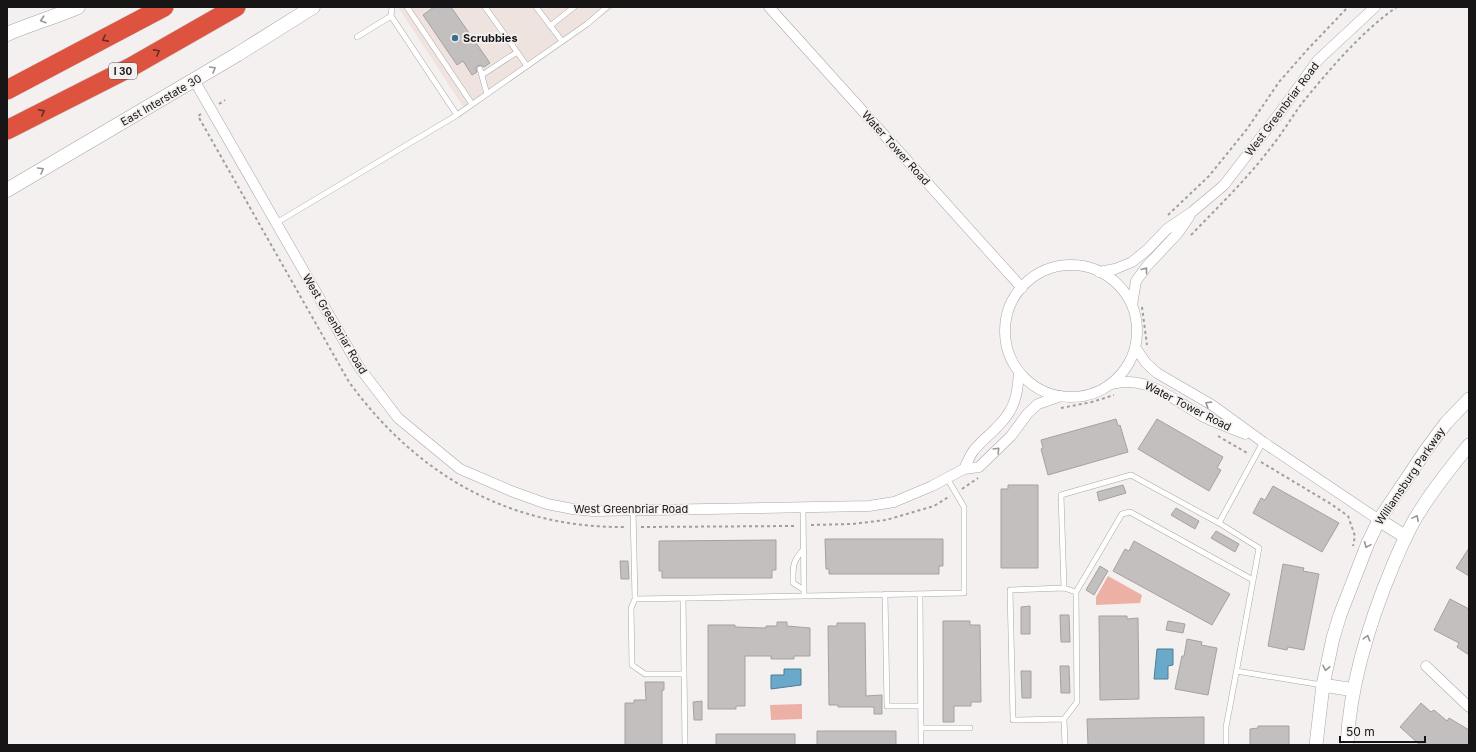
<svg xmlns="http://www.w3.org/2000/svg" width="1476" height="752" viewBox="0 0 1476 752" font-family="Inter,sans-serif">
	<rect width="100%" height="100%" fill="#f4f0ef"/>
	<path fill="#efe3e0" d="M398,7H615L466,111Z"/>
	<path fill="#ecb0a5" d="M1108,576L1142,595L1140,603L1096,605V597Z
		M802,704V719L771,720L770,705Z"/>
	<path fill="#6aa9ca" stroke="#517d94" d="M1157,649H1173V665L1168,666V679H1154Z
		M784,669H801V685L771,689V675H784Z"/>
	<path fill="#c3bfbf" stroke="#a5a1a1" d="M434,7H451L490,63L484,67L481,65L477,66L476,68L477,72L472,75L463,61L457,65L423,15Z
		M1116,419L1118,426L1120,425L1128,452L1048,475L1041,449L1043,448L1041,440Z
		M1157,419L1223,457L1217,468L1221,470L1209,491L1138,449Z
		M1008,485H1038V568H1001V489H1008Z
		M1123,485L1126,493L1099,501L1097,492Z
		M1273,486L1339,523L1322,552L1253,513L1261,498L1265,500Z
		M1176,508L1199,521L1195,529L1171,515Z
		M1216,531L1239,544L1235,552L1211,538Z
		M825,539H943V566H939V574H829V569H826Z
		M776,540V570H772V578H662V571H659V541Z
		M1134,541L1230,594L1212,625L1113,571L1125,549L1129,551Z
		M1469,548V576L1456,568Z
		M620,561H628L629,579H621Z
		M1283,564L1304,568L1303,571L1319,574L1304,650L1288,647L1287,650L1268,646Z
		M1100,566L1108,571L1094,595L1086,590Z
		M1450,599L1469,609V655L1457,647L1459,643L1434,630Z
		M1030,606V634H1021V607Z
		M1060,615H1069L1070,642H1061Z
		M1099,616H1127V619L1138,618L1139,699L1100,700Z
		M943,621H970V625H980L981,702H971V706H954V722H943Z
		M1168,621L1185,624L1183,633L1166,630Z
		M777,622H787V626L810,628V656H794V659H771V656H745V706H736V709H708V625H735V627L766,628V626H777Z
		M837,623H865L866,696L882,695V714H874V707H838V705H829L828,626H837Z
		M1187,639L1202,642L1201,645L1217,648L1208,695L1175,689L1182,656H1184Z
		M1060,666H1069L1070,693H1061Z
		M1021,671H1031V698H1022Z
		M645,682H664V690H662V745H625V703H634V700H646Z
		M702,701V720H694L693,702Z
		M1421,703L1431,712L1434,710L1447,721L1449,718L1469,730V745H1420L1400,727Z
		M1204,717V745H1088L1087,719Z
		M1258,726H1289V745H1250V729L1258,728Z
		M817,731H896V745H817Z
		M716,734H795V745H716Z"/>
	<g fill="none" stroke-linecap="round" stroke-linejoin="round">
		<g stroke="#aaa6a5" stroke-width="6">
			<path id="service" d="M407,7L472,104
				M485,7L527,66
				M536,7L562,41
				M391,16L457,115
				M550,26L574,7
				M357,37L391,16L392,7
				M480,69L487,94
				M482,75L517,52
				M276,223L457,115L587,24L607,7
				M803,508L804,596L964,593V507L947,478
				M633,510L635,599L804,596
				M1219,523L1263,442
				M803,550C792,562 793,567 793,583L804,590
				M1064,588L1076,592L1122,514L1130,512L1253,580
				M885,594L887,706H921
				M920,594L921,745
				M683,598L685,745
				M635,599L631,608L632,665L645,674H683
				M1236,671L1322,685
				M1064,719L1077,702L1076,592
				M921,728H970
				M1065,745L1064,719L1013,720L1010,590L1064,588L1061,495L1131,475L1219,523L1259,548L1230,706L1226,727V745"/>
		</g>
		<g stroke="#aaa6a5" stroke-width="11">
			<path id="minor" d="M769,7L1022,288
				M194,80L359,367L398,418L460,469L511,491L547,504L573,509L593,511L869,506L894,502L932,486L964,469L979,467L1011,436L1028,413L1038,404L1061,396
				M1005 331a66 66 0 1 1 132 0a66 66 0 1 1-132 0Z
				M1099,272L1115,269L1132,262L1147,250L1167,229L1192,212L1224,185L1281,111L1318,60L1375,7
				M1132,305L1136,281L1147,266L1178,233L1189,217
				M1135,347L1146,363L1157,373L1212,405L1263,442L1379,520
				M1112,384C1148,375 1172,399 1202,416C1216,423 1231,428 1245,434
				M964,469C967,463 970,455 974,450C985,437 999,428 1008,414C1017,401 1018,386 1019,372
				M1426,666L1469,707"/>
		</g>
		<g stroke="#aaa6a5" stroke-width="14">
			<path id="tertiary" d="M1379,520L1406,537
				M1323,685L1354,690
				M1316,745L1323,685L1333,638L1340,615L1368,543L1379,520L1426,450L1446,423L1469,399
				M1347,745C1350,682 1370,620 1394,563C1402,545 1409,527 1420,511C1434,488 1452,466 1469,445"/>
		</g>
		<g stroke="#aaa6a5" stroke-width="15">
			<path id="secondary" d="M7,34C30,24 55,17 78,7
				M7,190L238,54L313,7"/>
		</g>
		<g stroke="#ccc" stroke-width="20">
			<path id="motorway" d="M7,90L164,7
				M7,130L131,67L236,7"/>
		</g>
		<path stroke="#a09d9c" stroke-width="2" stroke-dasharray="3 3" stroke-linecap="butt" d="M219,104L225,100
			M201,114L198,116L349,382C417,475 509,528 625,527
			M1168,215L1209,176L1247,129L1279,82L1308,49L1348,7
			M1191,235C1220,205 1250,176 1275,142C1285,129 1293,115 1303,102C1328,71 1364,29 1397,7
			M1142,307L1147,345
			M1061,408L1092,402L1114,395
			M1218,436L1249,454
			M1261,462L1331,504L1348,516L1355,536L1353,546
			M962,489L978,478
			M811,525L852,524L886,520L934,506L950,496
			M641,527L795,526"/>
		<use href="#service" stroke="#fff" stroke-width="5"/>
		<use href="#minor" stroke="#fff" stroke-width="10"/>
		<use href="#tertiary" stroke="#fff" stroke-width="13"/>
		<use href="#secondary" stroke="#fff" stroke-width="14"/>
		<use href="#motorway" stroke="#dd533f" stroke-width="19"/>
	</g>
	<defs><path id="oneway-chevron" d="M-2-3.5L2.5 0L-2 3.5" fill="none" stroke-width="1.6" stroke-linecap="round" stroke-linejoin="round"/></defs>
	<g stroke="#979696">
		<use href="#oneway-chevron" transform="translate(43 20) rotate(162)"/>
		<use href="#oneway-chevron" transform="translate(213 69) rotate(-30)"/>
		<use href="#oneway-chevron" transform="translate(41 170) rotate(-30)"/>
		<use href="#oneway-chevron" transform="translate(1145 270) rotate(-52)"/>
		<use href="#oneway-chevron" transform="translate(1208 404) rotate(-148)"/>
		<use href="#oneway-chevron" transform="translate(997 450) rotate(-45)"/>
		<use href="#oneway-chevron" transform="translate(1416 518) rotate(-62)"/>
		<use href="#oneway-chevron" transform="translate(1367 545) rotate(114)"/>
		<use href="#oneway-chevron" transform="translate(1367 638) rotate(-73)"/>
		<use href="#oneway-chevron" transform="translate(1326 668) rotate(102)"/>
	</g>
	<g stroke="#662e26">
		<use href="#oneway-chevron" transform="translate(105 39) rotate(152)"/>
		<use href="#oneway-chevron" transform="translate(157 52) rotate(-29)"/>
		<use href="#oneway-chevron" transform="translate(42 112) rotate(-27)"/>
	</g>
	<circle fill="#386f8a" stroke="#f4f0ef" stroke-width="1.5" cx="455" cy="38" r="4"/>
	<g text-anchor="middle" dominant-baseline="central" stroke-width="3.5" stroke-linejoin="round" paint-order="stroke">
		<rect fill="#f4f0ef" stroke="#595756" stroke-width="1" x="109" y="63" width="28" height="16" rx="3"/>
		<g font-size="10" font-weight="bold" fill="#171515">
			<text x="123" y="71">I 30</text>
		</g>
		<g font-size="11" font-weight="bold" fill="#171515" stroke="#f4f0ef" text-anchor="start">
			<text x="463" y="38">Scrubbies</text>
		</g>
		<g font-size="11" fill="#171515" stroke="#f4f0ef">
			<text transform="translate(161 100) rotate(-30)">East Interstate 30</text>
			<text transform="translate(1282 109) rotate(-53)">West Greenbriar Road</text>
			<text transform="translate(896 148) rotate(48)">Water Tower Road</text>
			<text transform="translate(335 324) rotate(59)">West Greenbriar Road</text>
			<text transform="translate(1188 406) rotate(27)">Water Tower Road</text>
			<text transform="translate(1410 476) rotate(-56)">Williamsburg Parkway</text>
			<text x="631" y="509">West Greenbriar Road</text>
		</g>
	</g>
	<rect width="1476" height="752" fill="none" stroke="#171515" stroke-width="16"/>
	<path d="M1340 736v6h85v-6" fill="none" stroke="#171515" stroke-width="2"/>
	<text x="1346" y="736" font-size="12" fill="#171515" stroke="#f4f0ef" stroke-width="3" paint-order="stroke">50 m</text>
</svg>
